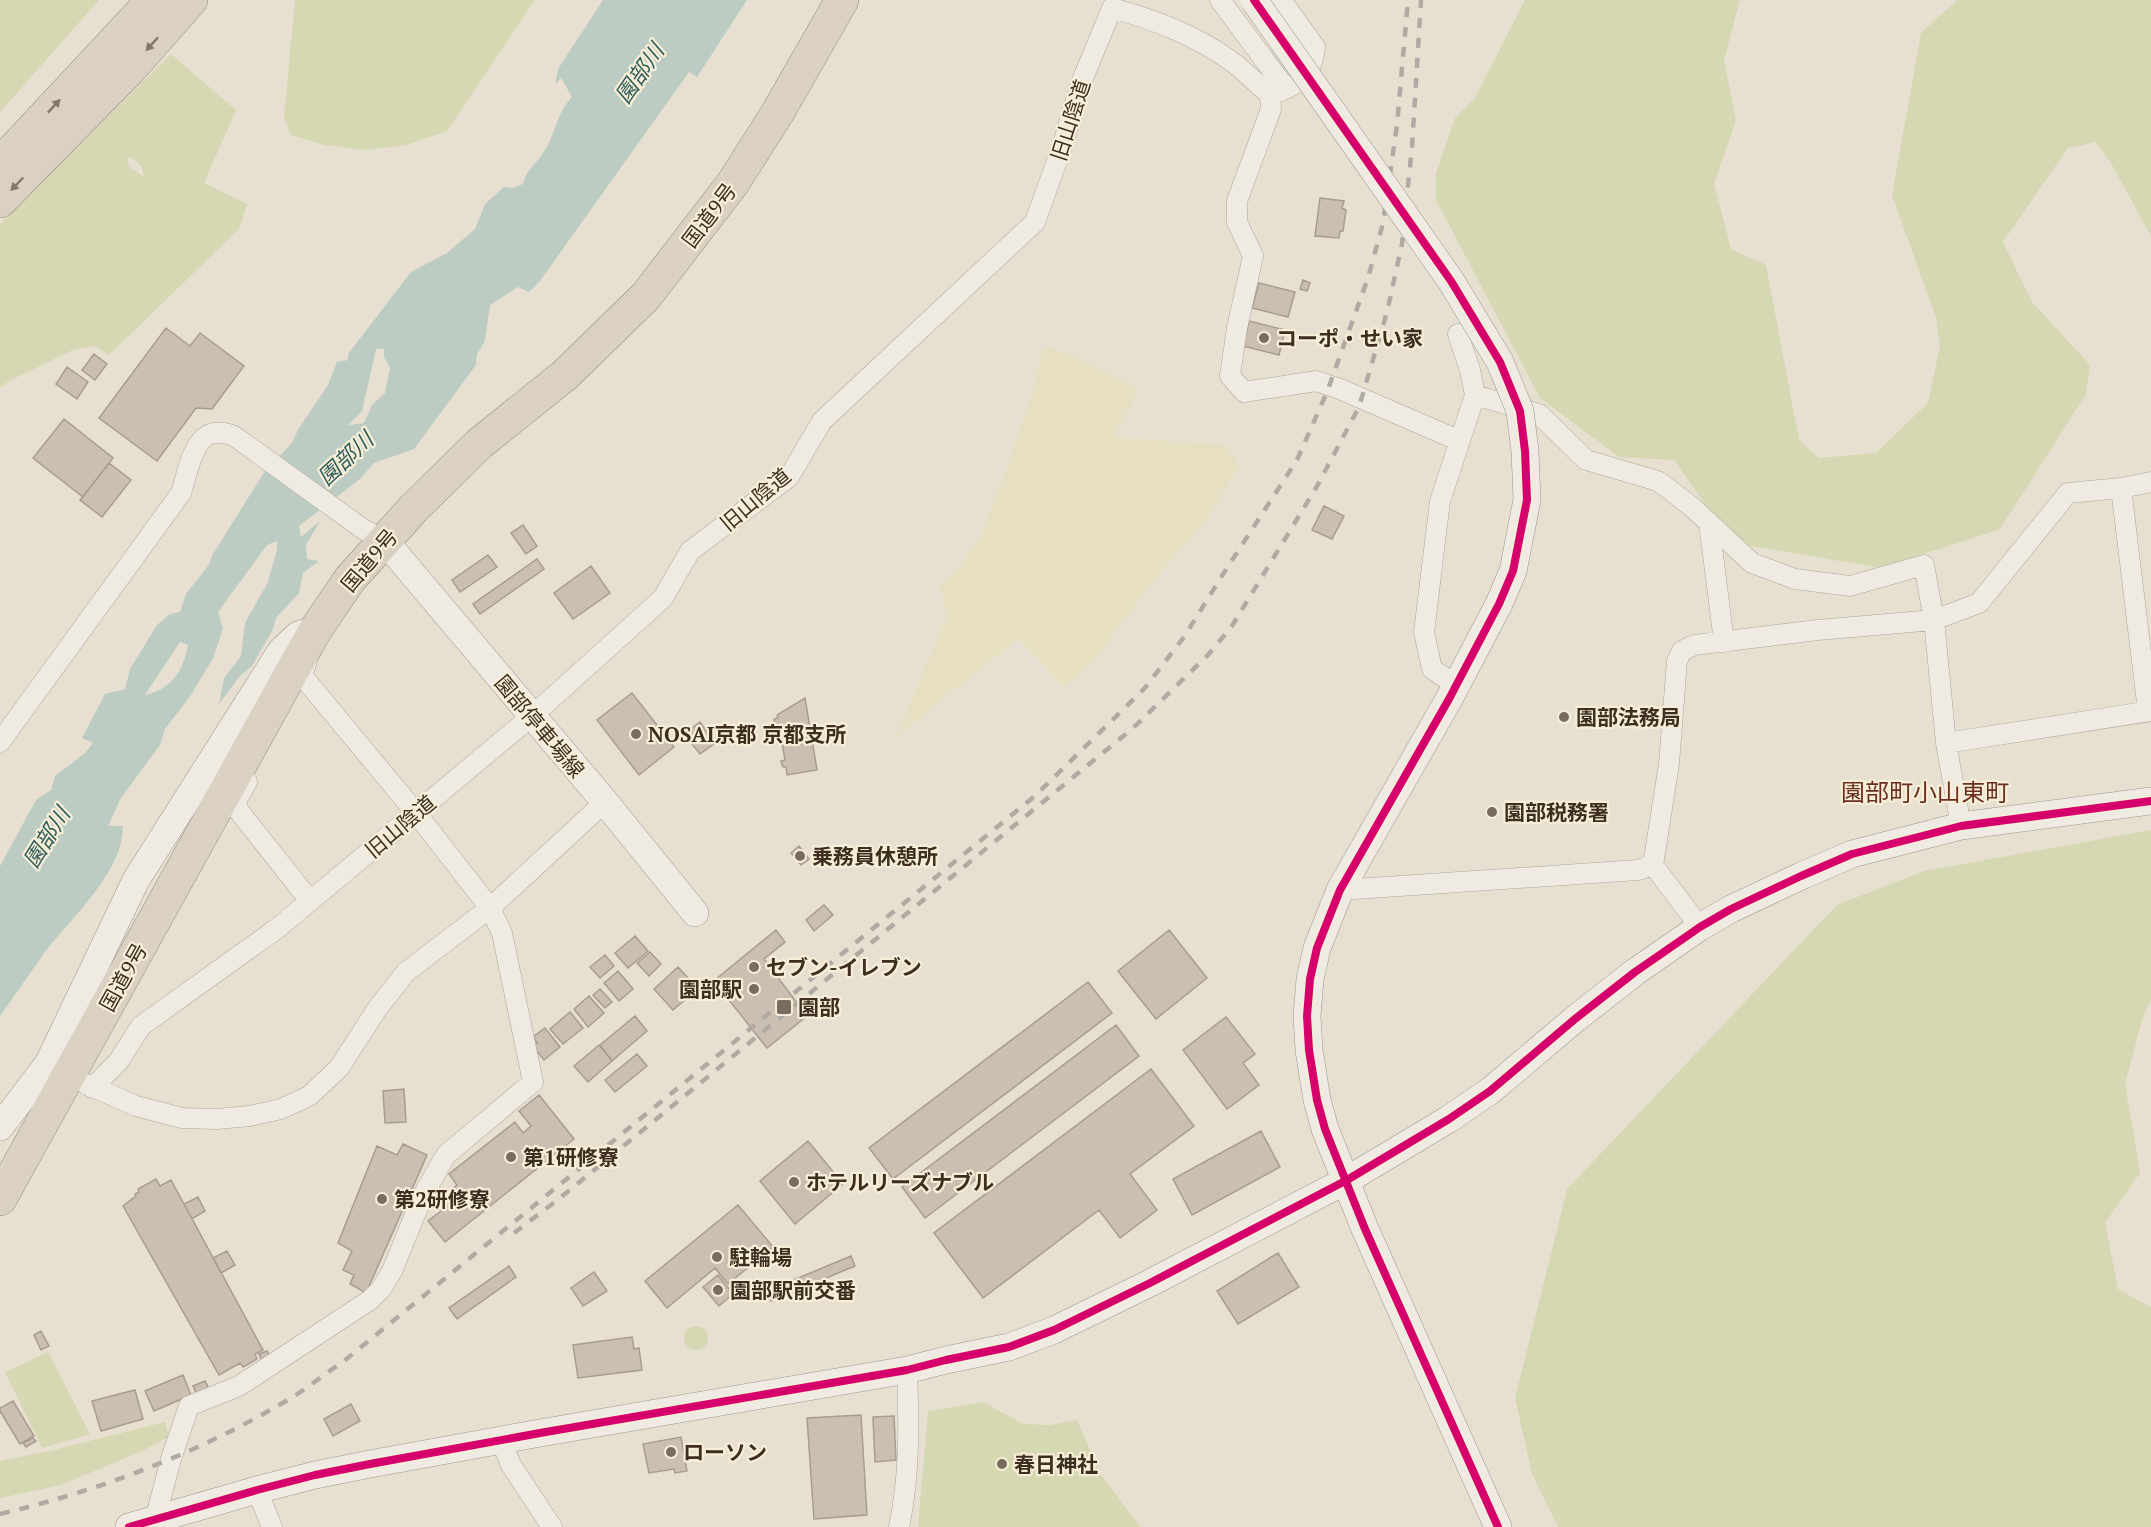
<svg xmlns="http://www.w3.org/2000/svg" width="2151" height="1527" viewBox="0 0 2151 1527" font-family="'PT Serif','Noto Sans JP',serif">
	<rect width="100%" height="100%" fill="#e7e0d1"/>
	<path fill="#e6dfc2" d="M1043,345L1075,357L1139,389L1114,437L1227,445L1239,466L1210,515L1148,588L1094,661L1065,687L1018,639L896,737L947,616L940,587L957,570L980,538L1006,470L1036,381Z"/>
	<path fill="#d6d7b3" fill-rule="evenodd" d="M0,0H99L0,112Z
		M295,0H535L447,131L407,145L366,150L324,145L291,135L284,117Z
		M1525,0H1740L1724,60L1736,120L1714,184L1731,249L1766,265L1799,440L1819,458L1876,453L1928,403L1940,346L1936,318L1892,195L1921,33L1957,0H2151V236L2112,165L2096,142L2068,148L2003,242L2032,302L2090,365L2086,394L2000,529L1881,568L1733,543L1674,460L1619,457L1540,398L1436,200V173L1455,118L1475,98Z
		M171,54L236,110L204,183L247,204L239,229L109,355L95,346L75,349L9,381L0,388V224ZM129,157C139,162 142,165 144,176H142L129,166L127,158Z
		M2151,830V1000L2143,1016L2125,1084L2140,1173L2105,1223L2118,1289L2151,1307V1527H1558L1532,1474L1515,1398L1567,1189L1837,905L1924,871Z
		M684 1338a12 12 0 1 1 24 0a12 12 0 1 1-24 0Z
		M48,1352L90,1434L42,1448L5,1372Z
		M983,1402L1023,1424L1050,1425L1077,1420L1101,1475L1140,1527H918L928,1411Z
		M165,1422L169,1437L142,1451L61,1485L0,1498V1461L50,1451Z"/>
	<path fill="#bcccc2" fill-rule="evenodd" d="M603,0H747L697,77L689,72L540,281L529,292L518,287L490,305L485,341L477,354L476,365L414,449L374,463L360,479L299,526L301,537L320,521L306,545L307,559L319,561L303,573L299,593L276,618L273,629L252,666L240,676L219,704L224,678L241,656L245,623L268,582L277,549V541L267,545L218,612L223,629L213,658L191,695L165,729L160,745L121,798L108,826H123C123,872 72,917 45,952C30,973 15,995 0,1016V866L36,800L51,790L55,776L85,753L93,743L82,738L105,694L125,689L130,669L157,625L170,614L180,612L186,594L208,566L213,554L263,474L292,443L299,428L328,385L337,362L348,360V354L411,272L447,253L475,229L485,204L504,187L512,188L523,184C526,170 535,165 543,153C556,135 556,113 572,97L561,78L555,84L558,69ZM376,349H384V357L390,368L385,393L372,405L364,423L348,425L362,411ZM180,642L188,645C183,671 172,689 145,695Z"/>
	<path fill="#cbbfb2" stroke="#a89c90" stroke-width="1.5" d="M1320,198L1344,201L1342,208L1346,210L1343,231H1340L1339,238L1315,236Z
		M1303,280L1310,283L1307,291L1300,289Z
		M1259,283L1295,292L1288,317L1252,308Z
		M1249,321L1285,330L1279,355L1243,346Z
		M166,328L190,346L200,333L244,366L212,409L196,408L157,461L99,418Z
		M94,354L107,364L95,380L82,370Z
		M67,367L88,382L77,399L56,384Z
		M64,419L113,458L83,497L33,458Z
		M109,463L131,480L102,517L80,500Z
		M1324,506L1344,516L1332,539L1312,530Z
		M523,525L537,546L526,554L511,533Z
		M488,555L497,567L460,592L452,580Z
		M537,559L544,569L480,614L473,604Z
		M591,566L610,593L573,619L554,593Z
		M632,693L674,747L639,775L597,720Z
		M805,698L817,770L787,775L786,767H783L781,761L785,760L779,726H775L774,719L778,718L777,715Z
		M700,722L715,743L700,754L684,734Z
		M799,846L809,859L801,865L791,853Z
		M824,905L833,915L814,931L806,920Z
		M776,930L785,942L764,959L807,1016L767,1048L721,990L723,987L716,979Z
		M1169,930L1207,978L1156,1019L1118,971Z
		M635,936L648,951L628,968L615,953Z
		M650,952L661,964L649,976L637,963Z
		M605,955L614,966L600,978L590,967Z
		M678,967L698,989L673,1010L654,989Z
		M618,971L633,989L619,1001L604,983Z
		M1088,982L1112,1013L893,1179L869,1148Z
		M600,989L612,1002L605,1008L593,995Z
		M589,996L604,1013L588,1027L574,1009Z
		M570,1012L583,1028L563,1044L550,1029Z
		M635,1016L647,1031L612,1061L600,1045Z
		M1226,1017L1255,1054L1243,1063L1259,1085L1227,1109L1183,1050Z
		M1116,1025L1139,1056L925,1218L902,1187Z
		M545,1028L560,1047L544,1060L533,1046L537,1043L533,1037Z
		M599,1045L612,1061L588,1082L574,1066Z
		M637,1054L647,1066L615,1092L605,1080Z
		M1151,1069L1194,1126L1130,1174L1157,1210L1120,1238L1099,1210L983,1298L934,1233Z
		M404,1089L406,1122L385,1123L383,1091Z
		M539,1095L574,1139L445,1242L428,1221L441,1211L434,1203L457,1185L449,1174L515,1122L523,1133L531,1126L519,1111Z
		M1261,1131L1280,1167L1192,1215L1173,1179Z
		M808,1141L843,1184L795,1224L760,1181Z
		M403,1144L427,1155L366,1293L350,1284L354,1275L343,1270L352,1251L338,1243L377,1146L397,1155Z
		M156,1179L160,1186L171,1180L263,1350L255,1354L257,1359L243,1367L240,1363L219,1375L123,1206L136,1196L135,1194L139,1192L138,1189Z
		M198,1197L205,1211L192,1219L184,1204Z
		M738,1205L773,1247L728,1284L715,1268L667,1308L645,1281Z
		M227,1251L235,1265L221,1273L213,1258Z
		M1278,1253L1299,1287L1238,1324L1217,1291Z
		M851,1256L855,1266L771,1301L767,1291Z
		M509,1266L516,1277L457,1319L449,1308Z
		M594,1272L607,1291L583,1306L571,1288Z
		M718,1275L733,1294L719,1306L703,1287Z
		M41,1331L49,1346L41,1350L34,1335Z
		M632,1337L634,1349L639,1348L642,1370L578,1378L573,1345Z
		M267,1351L271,1358L262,1362L259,1354Z
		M183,1375L191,1395L154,1411L145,1391Z
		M205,1381L209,1389L197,1395L193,1386Z
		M135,1390L143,1419L101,1431L92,1401Z
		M13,1401L34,1436L20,1444L0,1411V1408Z
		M351,1404L360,1421L333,1436L324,1419Z
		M861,1415L867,1515L814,1519L807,1418Z
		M894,1416L896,1460L875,1462L873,1417Z
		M681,1437L687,1471L675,1473L674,1469L649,1473L643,1444Z
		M33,1438L36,1441L26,1447L23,1443Z"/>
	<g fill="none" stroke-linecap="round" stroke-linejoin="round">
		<g stroke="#ada599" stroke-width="21">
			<path id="street" d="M1220,0L1286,89
				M1112,8C1155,20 1195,35 1231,61C1245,71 1257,84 1270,95
				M1270,95L1271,109L1237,201V222L1253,256L1237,328L1230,376L1244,392L1316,381L1340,389L1460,441
				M1270,95C1297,85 1312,78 1315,47L1281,0
				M1475,395L1539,414L1586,460L1658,481L1692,507L1752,563L1795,579L1850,586L1924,565L1934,620L1946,743L1961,826
				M2121,488L2148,711
				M1709,523L1724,642
				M1456,685L1432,669L1424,632L1440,501L1475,395L1470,370L1458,334
				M0,742L181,493C190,466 194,420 234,436L363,529L384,540
				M1946,743L2151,711
				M247,782L236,801L238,810L310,901
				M1340,890L1638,870L1653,865
				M1700,927L1653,865L1669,764L1677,661L1682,651L1694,645L1818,630L1934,620L1979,603L2068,493L2121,488L2151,482
				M86,1084L136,1106L182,1118L217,1119L249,1116L281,1109L309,1096L339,1068L377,1009L406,972L490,908L605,802
				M92,1088L118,1062L141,1026L279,927L532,716L663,598L690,551L789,477L822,421L1035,222L1063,144L1081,83L1112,8
				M501,1440L511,1465L552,1527
				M257,1490L272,1527
				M155,1520L171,1459L189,1406L239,1386L370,1300L381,1289L392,1271L423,1195L446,1155L533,1082L502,933L490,908L416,813L304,678L303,673L308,657
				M899,1527C910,1475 909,1423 907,1370"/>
		</g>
		<g stroke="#9c958a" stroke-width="28">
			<path id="secondary" d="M384,540L605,802L695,913
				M0,1127L48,1064L136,880L281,651L298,635L316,629
				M129,1527L257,1490L315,1475L370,1464L540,1433L907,1370L946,1360L1009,1347L1054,1330L1150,1283L1347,1180L1449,1119L1490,1091L1575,1019L1635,972L1700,927L1731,909L1801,876L1852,854L1961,826L2151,801
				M1498,1527L1365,1229L1325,1129L1317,1100L1309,1050L1307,1016L1310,979L1317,948L1340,890L1449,699L1499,604"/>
		</g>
		<g stroke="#928b80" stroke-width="34">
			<path id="highway" d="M0,164L153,0
				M0,201L130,69L191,0
				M0,1199L290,675L316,629L350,579L414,508L479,444L565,375L646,296L733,183L778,112L842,0"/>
		</g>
		<use href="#street" stroke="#efebe3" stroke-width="20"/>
		<use href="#secondary" stroke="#efebe3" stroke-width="27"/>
		<use href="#highway" stroke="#dad1c2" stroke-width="33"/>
		<path stroke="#afaaa2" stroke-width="4.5" stroke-dasharray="10 10" stroke-linecap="butt" d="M514,1233L560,1198L1132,729L1208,655L1232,626L1316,488L1359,407L1387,312L1402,244L1412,147L1421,0
			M0,1514C102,1490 201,1452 291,1398C309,1387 326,1373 344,1361L1035,796L1144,689L1184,637L1225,571L1297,460L1327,392L1368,278L1383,223L1397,125L1408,0"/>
		<g stroke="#9c958a" stroke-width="28" stroke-linecap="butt">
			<path id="secondary-bridge" d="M1254,0L1451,281L1500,362L1520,411L1525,451L1527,500L1513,571L1499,604"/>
		</g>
		<use href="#secondary-bridge" stroke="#efebe3" stroke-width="27"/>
		<g stroke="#f7eed8" stroke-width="11">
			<path id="cycleway" d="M1254,0L1451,281L1500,362L1520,411L1525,451L1527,500L1513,571L1499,604L1449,699L1340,890L1317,948L1310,979L1307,1016L1309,1050L1317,1100L1325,1129L1365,1229L1498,1527
				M129,1527L257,1490L315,1475L370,1464L540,1433L907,1370L946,1360L1009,1347L1054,1330L1150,1283L1347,1180L1449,1119L1490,1091L1575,1019L1635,972L1700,927L1731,909L1801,876L1852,854L1961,826L2151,801"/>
		</g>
		<use href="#cycleway" stroke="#d6006c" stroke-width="8"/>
	</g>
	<defs><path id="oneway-solid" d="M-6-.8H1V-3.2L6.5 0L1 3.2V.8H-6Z" transform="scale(1.5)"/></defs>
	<g fill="#847769">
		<use href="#oneway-solid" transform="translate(152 44) rotate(132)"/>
		<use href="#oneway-solid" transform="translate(54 106) rotate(-47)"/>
		<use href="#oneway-solid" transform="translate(17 184) rotate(134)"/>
	</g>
	<g fill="#786c5e" stroke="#f7eed8" stroke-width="2">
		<circle cx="1264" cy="338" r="6"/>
		<circle cx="1564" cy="717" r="6"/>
		<circle cx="636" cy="734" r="6"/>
		<circle cx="1492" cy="812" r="6"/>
		<circle cx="800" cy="856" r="6"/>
		<circle cx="754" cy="967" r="6"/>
		<circle cx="754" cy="989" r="6"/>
		<rect x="776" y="999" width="16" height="16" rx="3"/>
		<circle cx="511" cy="1157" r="6"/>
		<circle cx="794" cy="1182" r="6"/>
		<circle cx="382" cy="1199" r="6"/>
		<circle cx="717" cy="1257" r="6"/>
		<circle cx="718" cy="1290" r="6"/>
		<circle cx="671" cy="1452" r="6"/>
		<circle cx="1002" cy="1464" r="6"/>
	</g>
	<g text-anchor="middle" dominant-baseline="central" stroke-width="4.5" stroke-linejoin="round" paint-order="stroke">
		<g font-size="21" fill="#3d2e20" stroke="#f7eed8">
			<text transform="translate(1070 120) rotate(-72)">旧山陰道</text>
			<text transform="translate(709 215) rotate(-53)">国道9号</text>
			<text transform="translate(755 499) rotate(-40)">旧山陰道</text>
			<text transform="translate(369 560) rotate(-50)">国道9号</text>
			<text transform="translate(540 726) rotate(50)">園部停車場線</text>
			<text transform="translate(400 826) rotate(-40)">旧山陰道</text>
			<text transform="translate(123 977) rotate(-61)">国道9号</text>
		</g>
		<g font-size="21" font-weight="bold" fill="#3d2e20" stroke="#f7eed8" text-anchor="start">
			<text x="1276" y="338">コーポ・せい家</text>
			<text x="1576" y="717">園部法務局</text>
			<text x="648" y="734">NOSAI京都 京都支所</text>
			<text x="1504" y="812">園部税務署</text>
			<text x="812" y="856">乗務員休憩所</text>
			<text x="766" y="967">セブン-イレブン</text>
			<text x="742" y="989" text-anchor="end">園部駅</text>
			<text x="798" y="1007">園部</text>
			<text x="523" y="1157">第1研修寮</text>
			<text x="806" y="1182">ホテルリーズナブル</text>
			<text x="394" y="1199">第2研修寮</text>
			<text x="729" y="1257">駐輪場</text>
			<text x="730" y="1290">園部駅前交番</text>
			<text x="683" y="1452">ローソン</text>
			<text x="1014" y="1464">春日神社</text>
		</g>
		<g font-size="22" font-style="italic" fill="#2f5d5a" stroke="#f7eed8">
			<text transform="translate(639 73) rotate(-55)">園部川</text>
			<text transform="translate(345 458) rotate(-43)">園部川</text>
			<text transform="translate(46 837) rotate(-58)">園部川</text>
		</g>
		<g font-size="24" fill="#6b2e1e" stroke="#f7eed8">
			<text x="1925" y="792">園部町小山東町</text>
		</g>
	</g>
</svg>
